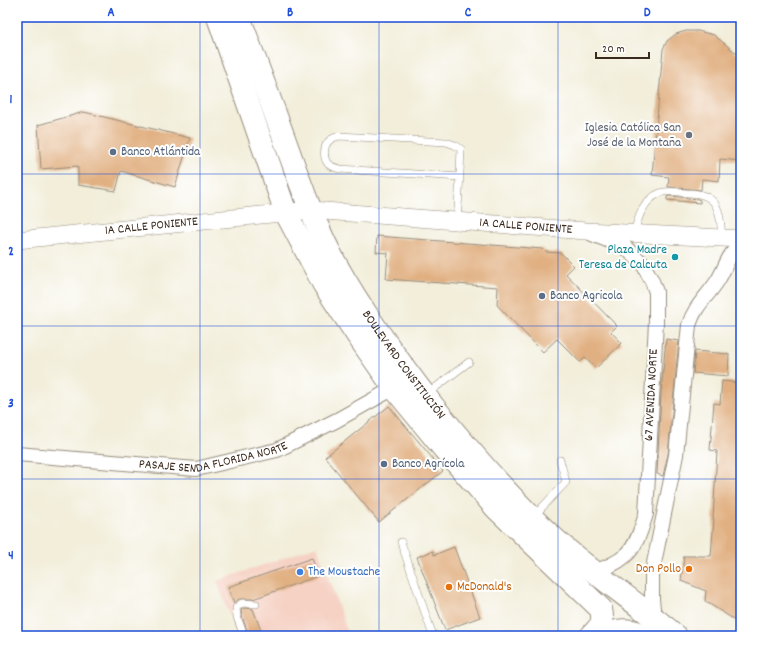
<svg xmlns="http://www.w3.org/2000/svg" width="758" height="653" viewBox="0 0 758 653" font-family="Dekko,sans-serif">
	<rect width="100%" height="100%" fill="#fff"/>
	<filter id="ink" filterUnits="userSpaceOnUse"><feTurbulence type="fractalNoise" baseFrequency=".025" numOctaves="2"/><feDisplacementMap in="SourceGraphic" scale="8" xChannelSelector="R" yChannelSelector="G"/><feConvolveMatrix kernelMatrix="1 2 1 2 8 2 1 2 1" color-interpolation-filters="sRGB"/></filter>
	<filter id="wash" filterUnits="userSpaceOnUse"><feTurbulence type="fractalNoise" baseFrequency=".012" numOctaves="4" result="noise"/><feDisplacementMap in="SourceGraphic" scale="16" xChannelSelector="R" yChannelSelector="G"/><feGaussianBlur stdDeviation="0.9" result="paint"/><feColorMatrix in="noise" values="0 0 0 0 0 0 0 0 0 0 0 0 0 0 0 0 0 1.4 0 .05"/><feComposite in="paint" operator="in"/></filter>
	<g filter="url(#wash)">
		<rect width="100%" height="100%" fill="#f2eeda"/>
		<path fill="#f6d2c4" d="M317,546L349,636H237L217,581Z"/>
		<g id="blocks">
			<path fill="#e1b082" d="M686,31H698L714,35L741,57V161L720,159L719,181L702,179L701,190L668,187L669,177L652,175L663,49L667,41L671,38L676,34Z
				M84,112L190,138L175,187L121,171L116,191L78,185V166L41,169L38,125Z
				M670,196L698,199L700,200V203L667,200V197Z
				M377,236L543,249L546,252L561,253L574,266L566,274L617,326L611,332L622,343L596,368L585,358L580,362L557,339L543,352L497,305L498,287L386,279L388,253L376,252Z
				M666,339L679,341L668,454L663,476L657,474L661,392Z
				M695,351L729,354L728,376L693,373Z
				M722,381L741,383V624L705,601L706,591L681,581L684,556H711L714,519H713L717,451L710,450L714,403L720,404Z
				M389,406L443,471L379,522L325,457Z
				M454,547L480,617L445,630L417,557L433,551L434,555Z
				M312,558L318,576L253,599H239L234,603L228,587Z
				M244,608L253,609L263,636H249L242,616L241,610Z"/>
		</g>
	</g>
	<g filter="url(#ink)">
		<use href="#blocks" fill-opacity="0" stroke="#968c7c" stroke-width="1"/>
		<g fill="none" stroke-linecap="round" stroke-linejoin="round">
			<g stroke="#968c7c" stroke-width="8">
				<path id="service" d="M457,221C459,197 460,173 461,149L455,145L446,142L339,136C336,137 332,138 330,140C323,145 323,158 328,164C332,167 336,168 340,169L460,177
					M634,233C638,218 643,200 660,193C668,190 679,192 687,193C697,193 709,195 715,204C721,213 721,228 722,238
					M427,394L469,362
					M534,516L566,482L560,460
					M401,542L433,636
					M244,636L237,617L236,608L242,603L256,604"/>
			</g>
			<g stroke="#968c7c" stroke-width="16">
				<g id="minor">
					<path d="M592,234L625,247L643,264L652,281L656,292V322L646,514C642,527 636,548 625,556C616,564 605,568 594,572"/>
					<path id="s1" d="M17,454L196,469L277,450L337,420L394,388"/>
					<path d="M654,618L652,599V573L676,455L689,325C695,306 705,299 716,283C726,269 726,256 741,244"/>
				</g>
			</g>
			<g stroke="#968c7c" stroke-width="18">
				<g id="tertiary">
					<path id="s2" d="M17,240L311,210L586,231L741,239"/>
				</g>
			</g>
			<g stroke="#968c7c" stroke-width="24">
				<g id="trunk">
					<path d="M218,17L286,213L324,285L357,335L394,388L444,449L496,508L601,609C604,624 601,625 591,636"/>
					<path id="s3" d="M239,17C256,62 273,107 289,152C303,191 317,230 337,266C365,316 399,362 434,407C472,454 512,501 557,541C595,575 637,603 676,636"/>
					<path d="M598,636C615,631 628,626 645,636"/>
				</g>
			</g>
			<use href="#service" stroke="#fff" stroke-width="7"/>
			<use href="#minor" stroke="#fff" stroke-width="14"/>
			<use href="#tertiary" stroke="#fff" stroke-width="17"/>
			<use href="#trunk" stroke="#fff" stroke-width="22"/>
		</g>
	</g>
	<path fill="none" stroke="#1d4ed8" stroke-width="1" stroke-opacity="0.55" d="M200,17V636M379,17V636M558,17V636M17,174H741M17,326H741M17,479H741"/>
	<circle fill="#6b7280" stroke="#fff" stroke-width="1.5" cx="689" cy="135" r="4"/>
	<g fill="#5c6f8a" stroke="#fff" stroke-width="1.5">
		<circle cx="113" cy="152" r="4"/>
		<circle cx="542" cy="296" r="4"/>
		<circle cx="384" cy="464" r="4"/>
	</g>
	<circle fill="#0f9aa8" stroke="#fff" stroke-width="1.5" cx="675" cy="257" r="4"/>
	<g fill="#e8710a" stroke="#fff" stroke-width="1.5">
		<circle cx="689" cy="569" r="4"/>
		<circle cx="449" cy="587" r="4"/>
	</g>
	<circle fill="#3f7fe0" stroke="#fff" stroke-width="1.5" cx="300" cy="572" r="4"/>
	<g text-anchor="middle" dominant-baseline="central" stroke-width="4" stroke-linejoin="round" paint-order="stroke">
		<g font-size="13" fill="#5b616d" stroke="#fff" text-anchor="end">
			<text x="681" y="128">Iglesia Católica San<tspan x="681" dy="15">José de la Montaña</tspan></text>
		</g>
		<g font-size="13" fill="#4e5e75" stroke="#fff" text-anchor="start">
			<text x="121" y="152">Banco Atlántida</text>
			<text x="550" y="296">Banco Agricola</text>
			<text x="392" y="464">Banco Agrícola</text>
		</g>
		<g font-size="13" fill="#3b2a1e" stroke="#fff">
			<text stroke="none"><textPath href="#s2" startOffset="135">1A CALLE PONIENTE</textPath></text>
			<text stroke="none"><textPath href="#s2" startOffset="511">1A CALLE PONIENTE</textPath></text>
			<text stroke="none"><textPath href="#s3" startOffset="387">BOULEVARD CONSTITUCIÓN</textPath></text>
			<text transform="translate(652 395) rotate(-87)">67 AVENIDA NORTE</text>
			<text stroke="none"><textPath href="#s1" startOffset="198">PASAJE SENDA FLORIDA NORTE</textPath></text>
		</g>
		<g font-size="13" fill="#0d838f" stroke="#fff" text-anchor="end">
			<text x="667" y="250">Plaza Madre<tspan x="667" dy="15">Teresa de Calcuta</tspan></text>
		</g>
		<g font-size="13" fill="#c56008" stroke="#fff" text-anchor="end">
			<text x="681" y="569">Don Pollo</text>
			<text x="457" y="587" text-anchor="start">McDonald's</text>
		</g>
		<g font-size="13" fill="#366cbe" stroke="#fff" text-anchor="start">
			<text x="308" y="572">The Moustache</text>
		</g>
	</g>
	<rect width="758" height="653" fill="none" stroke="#fff" stroke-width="44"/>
	<path d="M596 52v6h53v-6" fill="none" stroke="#3b2a1e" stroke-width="2"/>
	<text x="602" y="52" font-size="12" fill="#3b2a1e" stroke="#ffffff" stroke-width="3" paint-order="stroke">20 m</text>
	<rect x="22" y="22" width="714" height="609" fill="none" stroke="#1d4ed8" stroke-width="1.5"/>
	<g font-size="13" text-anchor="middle" font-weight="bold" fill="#1d4ed8">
		<text x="111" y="16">A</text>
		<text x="290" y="16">B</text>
		<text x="468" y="16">C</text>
		<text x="647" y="16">D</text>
		<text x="11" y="103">1</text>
		<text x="11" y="255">2</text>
		<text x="11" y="407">3</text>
		<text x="11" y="559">4</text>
	</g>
</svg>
